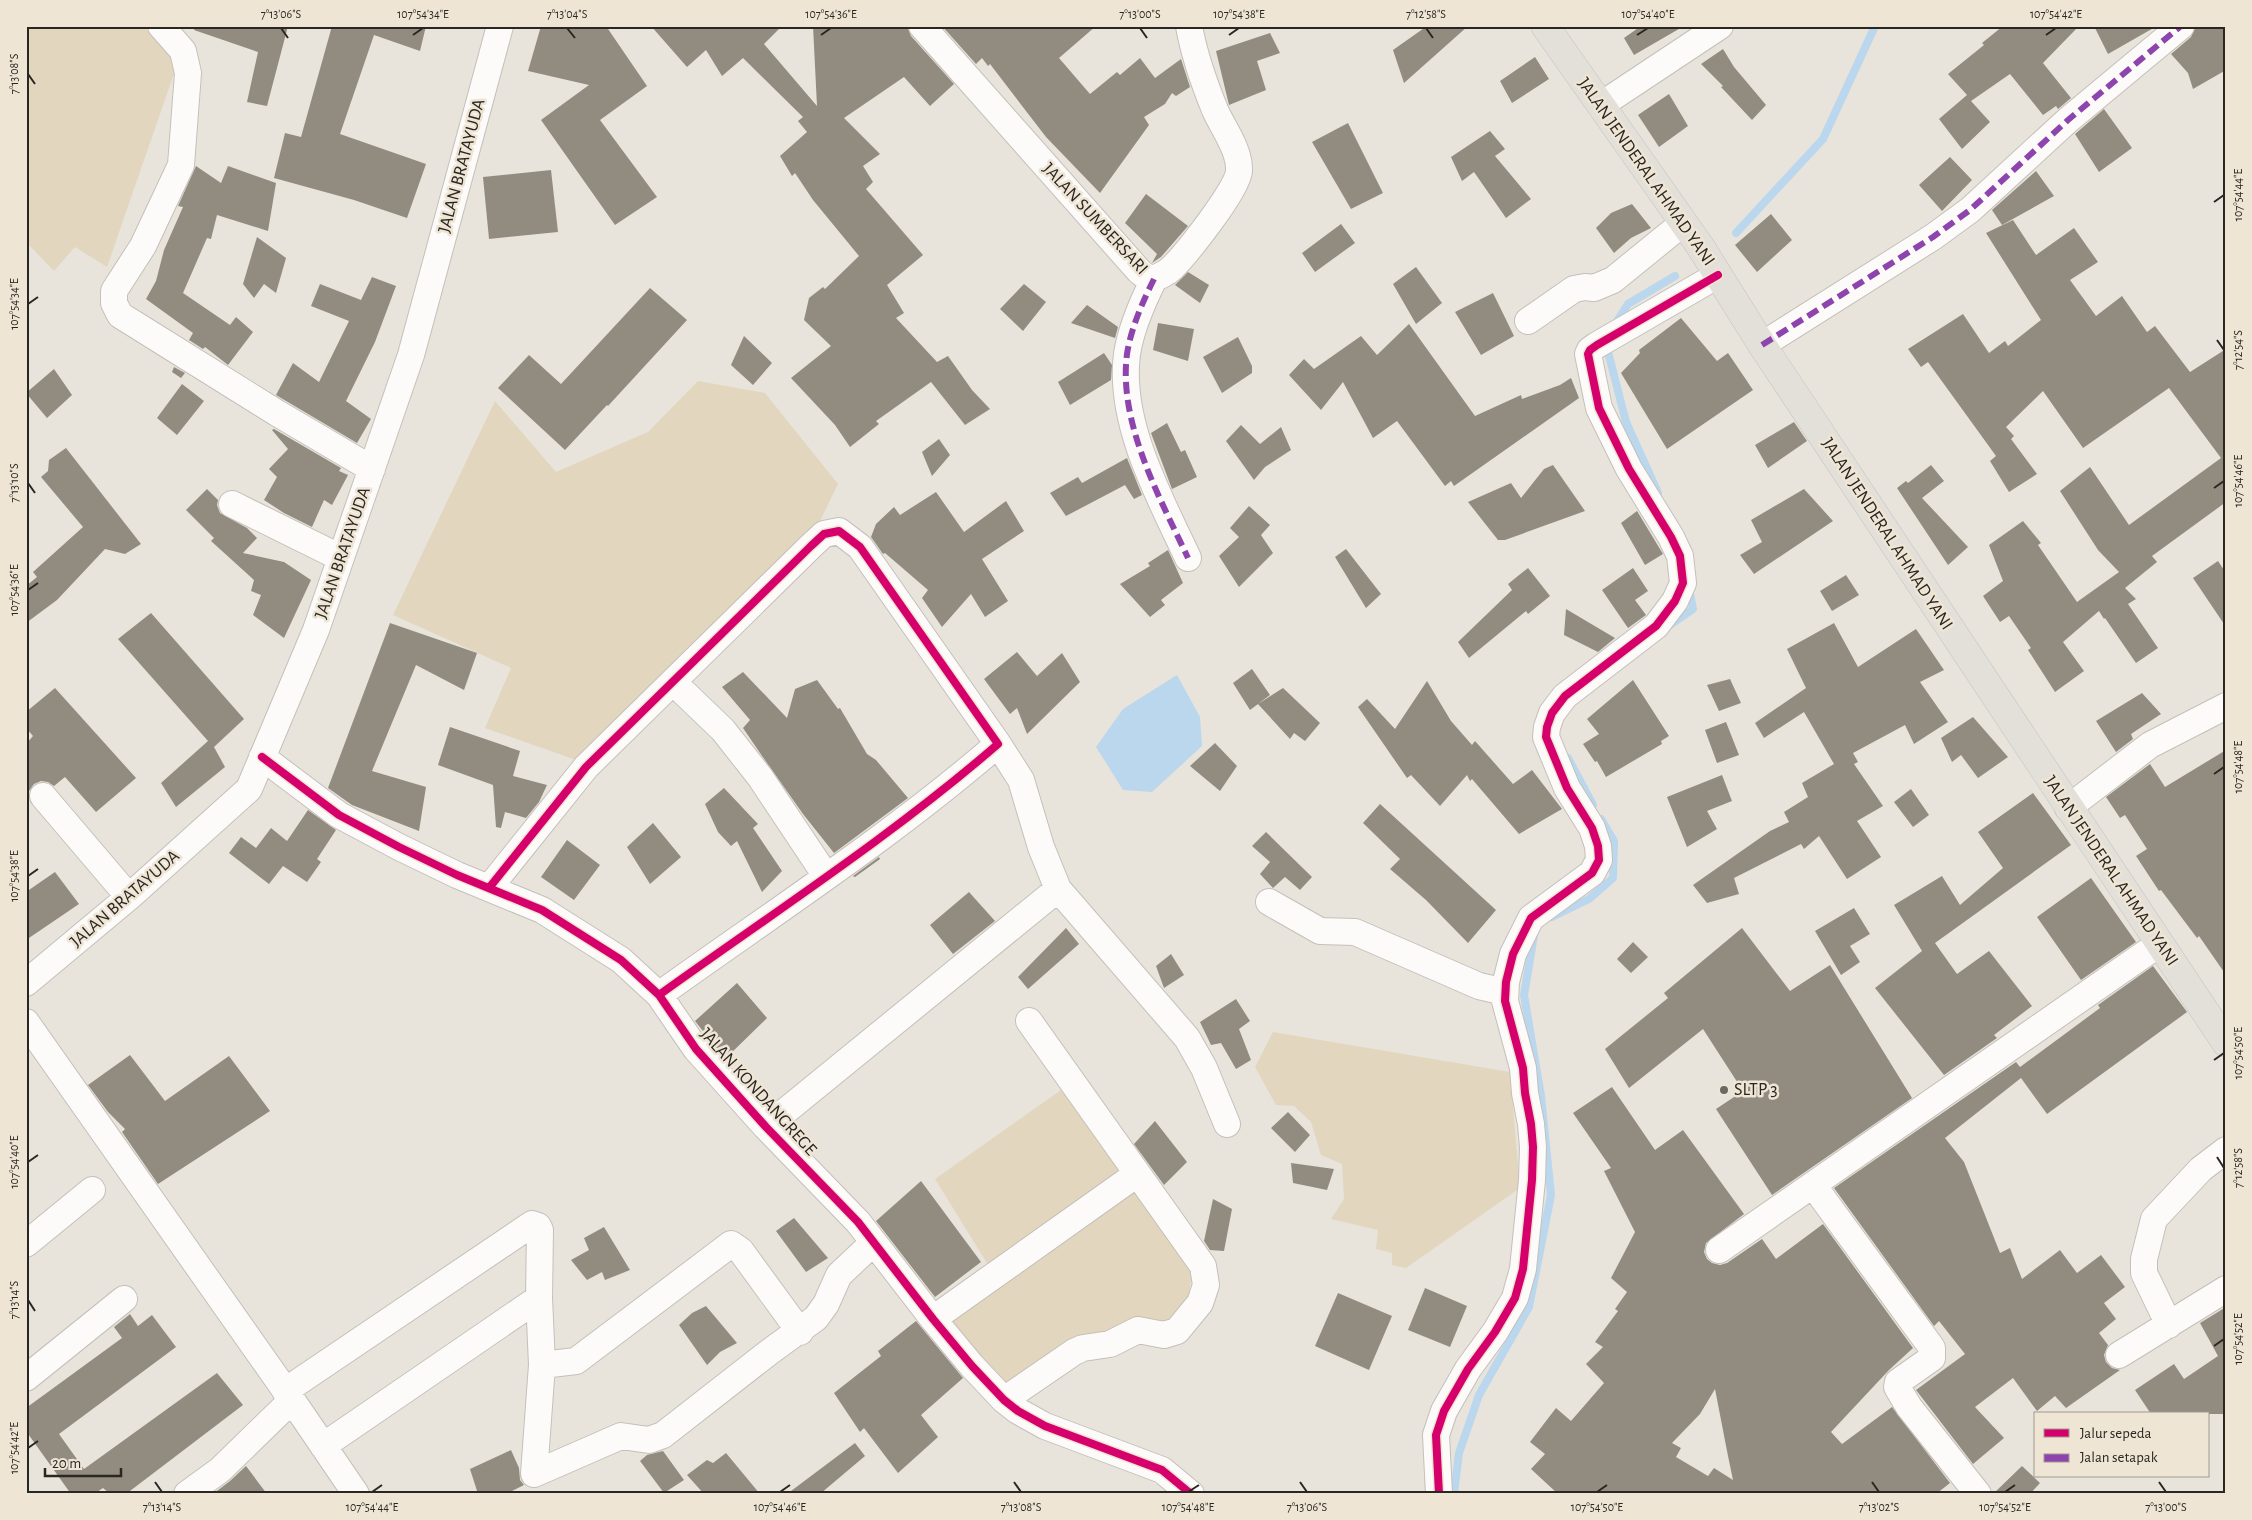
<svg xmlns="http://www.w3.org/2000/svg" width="2252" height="1520" viewBox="0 0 2252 1520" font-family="'Alegreya Sans',sans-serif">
	<rect width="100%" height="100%" fill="#e8e4db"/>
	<path fill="#e2d6be" d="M26,26H143L178,62L107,267L75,247L54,271L26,242Z
		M698,381L765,393L838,484L816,529L579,761L485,728L511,668L393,615L495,401L556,472L648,432Z
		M1273,1032L1510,1072L1520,1188L1406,1268L1392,1265V1253L1376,1249L1378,1230L1331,1219L1344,1199L1342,1164L1321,1155L1311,1122L1294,1106L1276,1105L1255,1067Z
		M1061,1090L1192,1272L1188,1300L1167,1322L1127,1320L1111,1335L1008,1387L943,1314L990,1268L935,1179Z"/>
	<path fill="#bad7ee" d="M1177,675L1200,717L1202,746L1152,792L1123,790L1096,747L1123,709Z"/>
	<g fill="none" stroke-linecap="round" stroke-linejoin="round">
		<path stroke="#bad7ee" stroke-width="8" d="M1736,233L1823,139L1875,26
			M1614,326L1628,304L1675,276
			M1606,344L1626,422L1658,493
			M1670,625L1693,609L1689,589
			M1568,758L1593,805
			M1552,917L1589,899L1613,878L1614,841L1601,819
			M1454,1494L1459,1453L1479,1395L1529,1307L1551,1195L1541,1096L1524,995L1534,935"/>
	</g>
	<path fill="#928c80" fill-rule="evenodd" d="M195,26H288L267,106L247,102L258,52L194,30Z
		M332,26H426L420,51L374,35L340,134L426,164L407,218L354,200L274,178L285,133L301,137Z
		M541,26H606L647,86L600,120L657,197L615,225L541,120L589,85L528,71Z
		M651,26H782L764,44L817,106L813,26H907L911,36L954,84L930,106L904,77L844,118L880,154L863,166L873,182L866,189L923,255L887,285L904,313L896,318L937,362L948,356L972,390L990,409L965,425L931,382L876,421L879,424L850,447L835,425L791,378L831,346L804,320L809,298L823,287L825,289L859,256L813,200L795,173L792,176L780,156L807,132L798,121L803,117L743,58L722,76L706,50L687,67Z
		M942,26H1096L1059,58L1090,94L1117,72L1120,75L1140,58L1155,78L1181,59L1190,87L1176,96L1172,93L1165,104L1144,117L1149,125L1100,193L1046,137L990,64L988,66L982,58L976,64Z
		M1427,26H1468L1404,83L1393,50Z
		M1641,26H1684L1634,55L1624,38Z
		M2003,26H2079L2043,63L2071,98L2058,109L2056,106L2043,115L2010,74L1971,101L1990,122L1962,149L1939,119L1967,95L1948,74L1984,45L1982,43Z
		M2094,26H2157L2108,54Z
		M2196,26H2226V70L2193,89L2188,73L2171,54L2191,37Z
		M1270,33L1280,53L1257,61L1266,90L1229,105L1216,51Z
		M1723,49L1734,67L1766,105L1752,120L1721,87L1723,86L1701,64Z
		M1535,57L1549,79L1512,103L1500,81Z
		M1669,94L1688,126L1659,147L1638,115Z
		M2104,109L2132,148L2099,172L2075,134Z
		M1348,123L1383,193L1351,209L1312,142Z
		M1490,131L1505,149L1495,156L1531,199L1506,218L1474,172L1462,181L1451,157Z
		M1950,157L1972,180L1942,211L1919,185Z
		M196,166L221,183L228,166L276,183L268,231L217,215L211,239L207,238L183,293L230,325L236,317L253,332L228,365L205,347L203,349L189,340L193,333L146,299L156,281L164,250L183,207L178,206Z
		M551,170L558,232L489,239L483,177Z
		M2036,171L2054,196L2002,225L1992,210Z
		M1146,194L1188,226L1161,257L1152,263L1157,254L1125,223Z
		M1632,204L1651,228L1631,238L1614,253L1596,228L1611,213Z
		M1771,214L1792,240L1757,272L1735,245Z
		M2013,220L2036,255L2074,228L2098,262L2070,280L2096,316L2122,296L2147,332L2155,326L2190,372L2226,349V502L2152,556L2157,562L2125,588L2136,599L2128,604L2158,648L2136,663L2105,618L2104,619L2099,611L2063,642L2084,671L2055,692L2028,650L2031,648L2009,616L2000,622L1983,596L2003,581L1989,545L2023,521L2041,543L2038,545L2077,602L2119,572L2098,550L2060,491L2090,467L2129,525L2221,458L2169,388L2083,448L2043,391L2006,427L2014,436L2011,439L2037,474L2009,492L1990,461L1996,456L1928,362L1921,367L1908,349L1963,314L1989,353L2005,341L2008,346L2041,320L1986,233Z
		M1341,224L1355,243L1315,272L1302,253Z
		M257,237L286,258L276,293L264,284L254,298L243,284Z
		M1416,267L1442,303L1416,324L1393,284Z
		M1188,272L1209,285L1200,303L1175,285Z
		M372,277L396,286L375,342L346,401L371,419L357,443L276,395L293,363L319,382L349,321L311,306L320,284L361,300Z
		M1024,284L1046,302L1023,331L1000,309Z
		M650,288L687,320L608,406L607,405L565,450L498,388L529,355L561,384Z
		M1493,293L1514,336L1481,355L1455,312Z
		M1087,305L1118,327L1115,338L1071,323Z
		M1681,318L1717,361L1728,353L1753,390L1667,449L1621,373L1640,353L1639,350Z
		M1158,323L1194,329L1188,361L1153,350Z
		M1409,324L1475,416L1521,395L1522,399L1560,385L1571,378L1579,398L1454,486L1451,481L1445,486L1397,421L1373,438L1343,382L1321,410L1289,375L1304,359L1314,369L1361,336L1377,355Z
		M744,336L772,363L753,385L731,365Z
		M1238,337L1252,366V373L1222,393L1203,357Z
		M1104,353L1112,365L1111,380L1070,405L1058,382Z
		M174,367L185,373L181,378L172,372Z
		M54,369L72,395L47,418L26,393Z
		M182,384L204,401L177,435L157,418Z
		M1794,422L1807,441L1768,468L1755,445Z
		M1167,423L1181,452L1185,450L1197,477L1172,489L1151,433Z
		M1241,425L1260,444L1281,427L1291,450L1265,467L1254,480L1226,441Z
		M274,429L341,468L339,471L348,475L332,505L324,500L312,527L284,513L264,500L277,477L269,469L288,449L272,430Z
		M939,439L950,455L932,476L922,452Z
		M66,448L141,544L125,554L105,549L57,600L26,623V586L37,577L33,572L83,527L41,477L48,471L49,460Z
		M1127,458L1142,495L1134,499L1125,485L1066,516L1050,493L1078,477L1082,483Z
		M1553,465L1585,511L1505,540H1498L1468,502L1511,483L1521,498L1544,469Z
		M1931,465L1944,481L1922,498L1968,547L1948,565L1897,488L1906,481L1908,483Z
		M207,489L218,500L217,505L220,513L247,528L257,538L243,553L284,562L311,580L284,638L253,615L261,595L251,591L254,580L211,541L214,538L186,510Z
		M1804,489L1833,521L1754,574L1740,555L1762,542L1751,520Z
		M936,492L964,532L1006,501L1024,531L982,559L1008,601L985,617L971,594L942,627L922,598L928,590L885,553L883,554L871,537L876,524L894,507L900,515Z
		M1249,506L1270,525L1261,535L1273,553L1239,587L1219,556L1239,537L1230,528Z
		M1637,511L1663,554L1645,565L1621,523Z
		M1346,549L1381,594L1366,608L1335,557Z
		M1168,550L1183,583L1161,600L1165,605L1150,617L1120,584L1150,566L1148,563Z
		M2218,561L2226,573V627L2193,578Z
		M1528,568L1550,596L1528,614L1526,611L1469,658L1458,642L1512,590L1508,584Z
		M1633,568L1648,591L1635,600L1646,615L1628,628L1602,590Z
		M1846,575L1859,595L1832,611L1820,591Z
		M1566,609L1615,638L1598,652L1564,635Z
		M151,613L244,719L214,747L225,767L176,807L161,783L208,741L118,639Z
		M390,623L477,653L464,690L416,665L372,771L426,787L419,831L352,805L328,788Z
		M1834,623L1858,667L1916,629L1944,670L1920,682L1948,722L1914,744L1905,725L1853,753L1858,762L1854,764L1883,806L1857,821L1881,857L1847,879L1819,836L1804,849L1801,844L1734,878L1739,894L1707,903L1693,885L1770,831L1789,822L1784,812L1808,797L1802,783L1834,764L1804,712L1764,738L1755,723L1806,688L1787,649Z
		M1017,652L1037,676L1062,653L1080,682L1027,734L1017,708L1010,714L984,679Z
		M1252,669L1270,695L1250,710L1233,683Z
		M743,672L787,718L795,689L817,680L838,709L840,708L867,754L876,760L908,798L834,853L803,814L760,753L743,728L750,720L722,687Z
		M1730,679L1741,703L1719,711L1707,685Z
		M1633,680L1669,736L1661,741L1662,744L1606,777L1597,761L1595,762L1583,744L1599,734L1587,719Z
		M1427,681L1451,721L1472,745L1475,741L1513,784L1532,770L1562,809L1519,834L1472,779L1470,781L1467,775L1440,806L1411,775L1407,778L1358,707L1367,699L1395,729Z
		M55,688L136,778L96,812L65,777L54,786L48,782L41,781L34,784L29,791V801L26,802V744L33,736L26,728V712Z
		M1283,688L1320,723L1305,741L1294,733L1290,739L1258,704Z
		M2142,693L2161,714L2131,734L2133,739L2116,752L2096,721Z
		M1973,717L2008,757L1978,778L1961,755L1952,762L1941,738Z
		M1726,722L1739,755L1717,763L1705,730Z
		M450,727L520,751L513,776L547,785L539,802L526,818L505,812L501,828L496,827L493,785L438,765Z
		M1215,743L1237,766L1220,791L1190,766Z
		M2226,750V975L2199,936L2197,938L2161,890L2159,891L2136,856L2147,849L2125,815L2120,818L2106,797L2150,764L2165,787Z
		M1722,775L1732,801L1707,811L1717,829L1687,847L1667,797Z
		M724,788L758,824L753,828L782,871L762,892L737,841L731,846L718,832L705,804Z
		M1911,789L1929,815L1913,827L1894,802Z
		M2033,793L2071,845L1935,943L1957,974L1989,951L2032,1006L1994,1035L1997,1038L1944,1075L1875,988L1922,951L1894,905L1942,876L1960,905L2003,868L1978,832Z
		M1380,804L1496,910L1468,943L1426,900L1390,869L1400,859L1363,823Z
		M308,810L336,830L317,859L321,862L307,882L283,866L269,884L229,853L241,837L256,848L271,828L287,841Z
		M653,823L681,857L650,884L627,847Z
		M1266,832L1312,877L1300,890L1285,877L1273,888L1260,874L1270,862L1252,846Z
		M567,840L600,865L574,900L541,877Z
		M879,857L880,859L855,877L853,876Z
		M55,872L79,904L26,940V892Z
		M2091,878L2136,942L2081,980L2037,917Z
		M969,892L995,921L953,954L930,925Z
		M1854,908L1870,934L1850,946L1860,962L1841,975L1815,931Z
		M1066,928L1079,944L1028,989L1018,977Z
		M1742,928L1790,991L1830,965L1912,1098L1772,1195L1716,1109L1743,1091L1703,1029L1629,1088L1605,1049L1668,998L1664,993Z
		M1633,942L1648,957L1631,973L1617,959Z
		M1171,954L1184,975L1164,988L1156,966Z
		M2153,966L2187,1012L2047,1114L2021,1078L1945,1138L1964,1162L2000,1253L2010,1248L2022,1279L2060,1250L2077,1273L2101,1255L2125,1287L2104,1303L2116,1319L2099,1333L2108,1345L2104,1355L2106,1362L2112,1368L2120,1370L2066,1408L2055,1396L2037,1411L2013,1378L1975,1407L2004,1438L1973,1464L1916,1390L1965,1354L1939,1321L1934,1326L1834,1188L2016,1062L2020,1067L2100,1008L2098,1005Z
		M737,983L767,1018L725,1059L695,1021Z
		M1236,999L1250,1021L1239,1029L1251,1060L1236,1069L1221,1043L1211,1045L1200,1022Z
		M130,1055L165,1101L229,1056L270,1111L158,1184L122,1132L125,1129L108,1112L88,1085Z
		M1612,1087L1655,1150L1683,1130L1744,1214L1706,1243L1704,1252L1707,1259L1712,1263L1720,1265L1727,1263L1762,1239L1776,1259L1823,1224L1913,1348L1889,1370L1831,1432L1842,1444L1892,1407L1950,1483L1936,1494H1558L1531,1469L1545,1454L1530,1442L1556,1408L1571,1421L1604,1383L1586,1364L1603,1347L1595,1342L1618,1311L1615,1309L1627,1292L1611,1278L1635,1232L1604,1171L1611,1168L1573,1113ZM1715,1389L1728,1456L1733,1480L1714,1468L1708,1476L1676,1457L1681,1448L1672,1443L1700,1414Z
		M1288,1112L1310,1135L1295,1152L1271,1128Z
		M1155,1121L1187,1162L1164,1185L1134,1144Z
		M1291,1163L1334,1169L1327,1190L1293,1183Z
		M921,1181L981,1262L935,1297L876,1221Z
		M1213,1199L1232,1209L1224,1251L1210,1250L1204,1241Z
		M794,1218L828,1258L806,1272L776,1231Z
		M604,1227L630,1270L605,1280L602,1272L587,1280L571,1260L589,1250L584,1238Z
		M1425,1288L1467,1306L1450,1347L1408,1330Z
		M1338,1293L1392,1316L1369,1370L1315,1346Z
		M706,1306L737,1343L720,1352L707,1365L679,1325L692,1313Z
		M2226,1307V1414H2151L2135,1390L2174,1364L2184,1379L2218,1356L2200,1323Z
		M130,1314L138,1326L152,1315L176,1347L59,1434L84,1469L217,1373L243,1405L126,1494H110L103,1488L94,1494H71L26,1431V1408L122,1338L114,1327Z
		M916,1321L963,1378L921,1415L938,1437L898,1473L864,1428L860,1432L834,1393L881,1356L878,1351Z
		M855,1443L865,1456L820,1494H787Z
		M511,1450L519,1468L520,1480L524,1485L506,1494H478L470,1469Z
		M663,1451L684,1480L664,1493L640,1461L647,1455Z
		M726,1453L760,1494H704L687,1475L707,1460L713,1463Z
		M246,1466L267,1494H213L230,1481Z
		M2022,1466L2040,1483L2030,1494H1993Z"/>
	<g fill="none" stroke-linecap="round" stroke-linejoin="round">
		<g stroke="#c4c0b9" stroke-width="28">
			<path id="minor" d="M161,26L183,51L188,73L181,165L143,246L114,291V303L120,315L277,413L372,469
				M922,26L1139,271C1143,274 1147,279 1152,278C1158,278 1168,272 1172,268C1187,253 1238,189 1239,171C1240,150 1223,128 1215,110C1204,83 1194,55 1189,26
				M1601,105L1720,26
				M1154,279C1143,301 1131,328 1127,354C1118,423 1160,498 1188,558
				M1528,321L1574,289L1585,287L1594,288L1613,280L1683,223
				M1762,345L1933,237L1970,210L2068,120L2181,26
				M232,504L341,558
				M673,682L723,730L760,777L826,876
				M998,744L1021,780L1041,847L1058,889L1187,1038L1204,1068L1227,1124
				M262,757L339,815L399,847L457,875L542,910L621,960L659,995L696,1049L766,1127L858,1222L933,1319L972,1366L1004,1400L1018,1411L1045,1426L1162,1470L1191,1494
				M43,796L129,897
				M2068,808L2150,745L2226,706
				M489,888L586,767L811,546L824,534L839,531L860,547L998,744C892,836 773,913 659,995
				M1269,902L1320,931L1355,932L1479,986L1505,992
				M26,983L129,897L249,789L316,630L411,355L500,26
				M26,1022L292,1400L220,1470L187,1494
				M766,1127L1058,889
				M1813,1185L1932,1348V1358L1898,1382L1897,1387L1909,1407L1978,1494
				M26,1244L92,1190
				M1719,1250L2159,944
				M933,1319L1137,1174
				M2169,1325L2144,1273V1259L2154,1219L2201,1169L2226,1150
				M2119,1355L2226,1289
				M542,1365L576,1361L731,1244L741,1251L800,1332
				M26,1378L124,1299
				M285,1391L532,1224L538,1226L540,1230L539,1298L542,1365L534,1474L621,1436L649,1440L663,1435L768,1353L816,1318L826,1304L839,1275L873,1243
				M292,1400L356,1494
				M1004,1400L1074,1352L1083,1348L1110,1344L1138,1330L1164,1335L1177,1331L1200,1303L1206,1285L1203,1266L1029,1021
				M323,1446L539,1298
				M1439,1494L1436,1435L1444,1411L1468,1369L1495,1332L1515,1298L1523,1269L1532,1180L1533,1147L1531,1124L1525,1093L1523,1068L1505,1001L1506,982L1513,954L1531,918L1592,873L1599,860L1598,846L1592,828L1567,788L1546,737L1547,727L1552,713L1565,696L1656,626L1675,601L1683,583L1680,556L1671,537L1629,469L1599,408L1588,354L1590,350L1597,345L1718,275"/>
		</g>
		<g stroke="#c4c2be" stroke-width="29">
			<path id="major" d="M1545,26L1700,246L1762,345L2226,1043"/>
		</g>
		<use href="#minor" stroke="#fcfbfa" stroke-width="26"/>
		<use href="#major" stroke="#e3e0d9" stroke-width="28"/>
		<path stroke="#8e44ad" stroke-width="6" stroke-dasharray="12 6" stroke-linecap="butt" d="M1154,279C1143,301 1131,328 1127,354C1118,423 1160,498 1188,558
			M1762,345L1933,237L1970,210L2068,120L2181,26"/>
		<g stroke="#eee5d5" stroke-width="11">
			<path id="cycleway" d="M262,757L339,815L399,847L457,875L542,910L621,960L659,995L696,1049L766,1127L858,1222L933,1319L972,1366L1004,1400L1018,1411L1045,1426L1162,1470L1191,1494
				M489,888L586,767L811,546L824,534L839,531L860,547L998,744C892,836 773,913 659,995
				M1439,1494L1436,1435L1444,1411L1468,1369L1495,1332L1515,1298L1523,1269L1532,1180L1533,1147L1531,1124L1525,1093L1523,1068L1505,1001L1506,982L1513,954L1531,918L1592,873L1599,860L1598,846L1592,828L1567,788L1546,737L1547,727L1552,713L1565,696L1656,626L1675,601L1683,583L1680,556L1671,537L1629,469L1599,408L1588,354L1590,350L1597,345L1718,275"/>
		</g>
		<use href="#cycleway" stroke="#d6006c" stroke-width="8"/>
	</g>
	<path fill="none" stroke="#2a2621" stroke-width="2" d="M281,28L288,38M567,28L575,38M1140,28L1147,38M1426,28L1433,38M413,35L423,28M821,35L831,28M1229,35L1239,28M1637,35L1648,28M2046,35L2056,28M28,74L35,84M2214,202L2224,195M28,304L38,297M2217,340L2224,350M28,483L35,493M2214,488L2224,481M28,590L38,583M2214,774L2224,767M28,876L38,869M2214,1060L2224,1053M2217,1157L2224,1168M28,1162L38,1155M28,1300L35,1311M2214,1346L2224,1339M28,1448L38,1441M155,1482L162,1492M1014,1482L1021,1492M1300,1482L1307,1492M1872,1482L1879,1492M2159,1482L2166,1492M372,1492L382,1485M780,1492L790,1485M1188,1492L1199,1485M1597,1492L1607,1485M2005,1492L2015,1485"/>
	<circle fill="#6c6862" stroke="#eee5d5" stroke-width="2" cx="1724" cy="1090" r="5"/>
	<g text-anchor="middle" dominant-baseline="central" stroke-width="5" stroke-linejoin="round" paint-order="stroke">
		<g font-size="18" fill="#2a2621" stroke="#eee5d5">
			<text transform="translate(462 166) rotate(-75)">JALAN BRATAYUDA</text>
			<text transform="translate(1646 172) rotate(55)">JALAN JENDERAL AHMAD YANI</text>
			<text transform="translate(1095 219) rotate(47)">JALAN SUMBERSARI</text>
			<text transform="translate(1887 534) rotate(57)">JALAN JENDERAL AHMAD YANI</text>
			<text transform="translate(343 553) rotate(-71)">JALAN BRATAYUDA</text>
			<text transform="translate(2111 871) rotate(56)">JALAN JENDERAL AHMAD YANI</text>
			<text transform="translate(125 899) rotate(-41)">JALAN BRATAYUDA</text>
			<text transform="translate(758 1092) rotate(48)">JALAN KONDANGREGE</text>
		</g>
		<g font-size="18" fill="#2a2621" stroke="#eee5d5" text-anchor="start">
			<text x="1734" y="1090">SLTP 3</text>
		</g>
	</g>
	<rect width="2252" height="1520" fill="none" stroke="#eee5d5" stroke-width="55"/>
	<rect x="2034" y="1412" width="175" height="65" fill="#eee5d5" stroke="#a0998d"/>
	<rect x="2044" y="1429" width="25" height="8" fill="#d6006c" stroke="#a0998d"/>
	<text x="2080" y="1438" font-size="15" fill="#2a2621">Jalur sepeda</text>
	<rect x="2044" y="1454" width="25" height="8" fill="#8e44ad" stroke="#a0998d"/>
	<text x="2080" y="1462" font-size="15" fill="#2a2621">Jalan setapak</text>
	<path d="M45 1468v8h76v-8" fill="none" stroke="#2a2621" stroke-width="2.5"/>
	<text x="52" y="1468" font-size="15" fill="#2a2621" stroke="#eee5d5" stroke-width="4" paint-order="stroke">20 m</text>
	<rect x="28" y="28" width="2196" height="1464" fill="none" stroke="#2a2621" stroke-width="2"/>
	<g font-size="12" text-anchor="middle" fill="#2a2621">
		<text x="281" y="18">7°13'06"S</text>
		<text x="423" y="18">107°54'34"E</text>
		<text x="567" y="18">7°13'04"S</text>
		<text x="831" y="18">107°54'36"E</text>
		<text x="1140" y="18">7°13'00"S</text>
		<text x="1239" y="18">107°54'38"E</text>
		<text x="1426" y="18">7°12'58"S</text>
		<text x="1648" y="18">107°54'40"E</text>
		<text x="2056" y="18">107°54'42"E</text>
		<text transform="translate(14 74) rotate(-90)" y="4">7°13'08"S</text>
		<text transform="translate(2238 195) rotate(-90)" y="4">107°54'44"E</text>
		<text transform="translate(14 304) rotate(-90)" y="4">107°54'34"E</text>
		<text transform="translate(2238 350) rotate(-90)" y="4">7°12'54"S</text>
		<text transform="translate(2238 481) rotate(-90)" y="4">107°54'46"E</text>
		<text transform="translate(14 483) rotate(-90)" y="4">7°13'10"S</text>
		<text transform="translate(14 590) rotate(-90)" y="4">107°54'36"E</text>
		<text transform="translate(2238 767) rotate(-90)" y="4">107°54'48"E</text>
		<text transform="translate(14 876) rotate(-90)" y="4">107°54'38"E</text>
		<text transform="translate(2238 1053) rotate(-90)" y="4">107°54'50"E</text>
		<text transform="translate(14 1162) rotate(-90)" y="4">107°54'40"E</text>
		<text transform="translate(2238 1168) rotate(-90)" y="4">7°12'58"S</text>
		<text transform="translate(14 1300) rotate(-90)" y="4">7°13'14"S</text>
		<text transform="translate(2238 1339) rotate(-90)" y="4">107°54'52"E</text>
		<text transform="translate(14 1448) rotate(-90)" y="4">107°54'42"E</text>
		<text x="162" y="1511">7°13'14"S</text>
		<text x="372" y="1511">107°54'44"E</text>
		<text x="780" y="1511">107°54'46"E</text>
		<text x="1021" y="1511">7°13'08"S</text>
		<text x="1188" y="1511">107°54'48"E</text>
		<text x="1307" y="1511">7°13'06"S</text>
		<text x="1597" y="1511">107°54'50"E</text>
		<text x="1879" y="1511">7°13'02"S</text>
		<text x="2005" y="1511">107°54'52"E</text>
		<text x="2166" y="1511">7°13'00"S</text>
	</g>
</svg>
